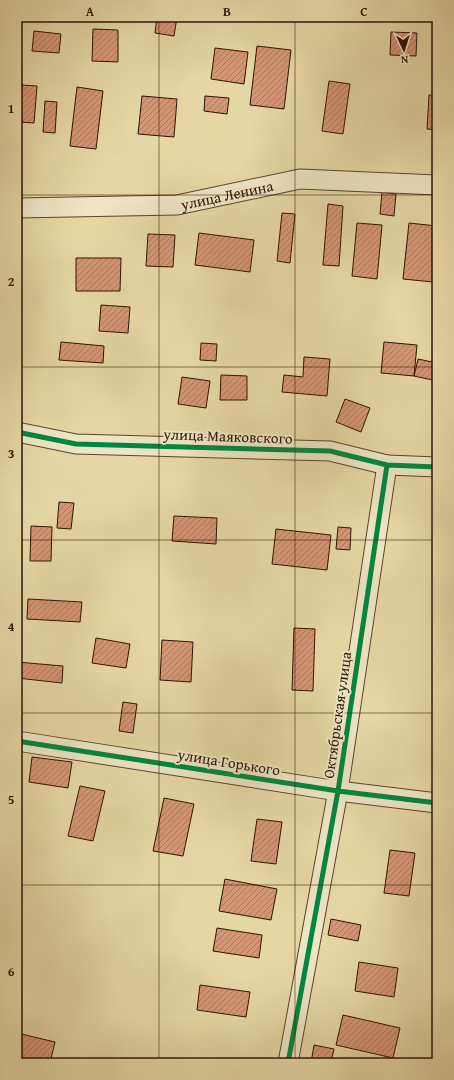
<svg xmlns="http://www.w3.org/2000/svg" width="454" height="1080" viewBox="0 0 454 1080" font-family="'Gentium Book Plus',serif">
	<defs>
		<pattern id="building-hatch" width="6" height="6" patternUnits="userSpaceOnUse"><rect width="6" height="6" fill="#d39676"/><path d="M-1 1l2-2M0 6l6-6M5 7l2-2" fill="none" stroke="#ac795e"/></pattern>
	</defs>
	<rect width="100%" height="100%" fill="#e5d7a4"/>
	<filter id="stains"><feTurbulence type="fractalNoise" baseFrequency=".005" numOctaves="4"/><feColorMatrix values="0 0 0 0 .2 0 0 0 0 .09 0 0 0 0 .02 0 0 0 .5 -.17"/></filter>
	<radialGradient id="worn" r=".72"><stop offset=".6" stop-color="#630" stop-opacity="0"/><stop offset="1" stop-color="#630" stop-opacity=".3"/></radialGradient>
	<path fill="url(#building-hatch)" stroke="#301201" d="M157,17H177L174,36L155,33Z
		M93,29L118,30V62L92,61Z
		M34,31L61,34L59,53L32,51Z
		M391,32L417,33L416,56L390,55Z
		M257,46L291,50L284,109L250,105Z
		M215,48L248,52L244,84L211,79Z
		M329,81L350,84L343,134L322,131Z
		M22,85L37,86L34,123L19,122Z
		M77,87L103,91L96,149L70,146Z
		M429,95H437V130L427,129Z
		M142,96L177,99L174,137L138,134Z
		M205,96L229,98L227,114L204,111Z
		M45,101L57,102L55,133L43,132Z
		M382,192L396,194L394,216L380,214Z
		M328,204L343,206L339,266L323,265Z
		M282,213L295,214L290,263L277,261Z
		M357,223L382,225L377,279L352,276Z
		M409,223L437,226V249L433,282L403,279Z
		M199,233L254,240L250,272L195,265Z
		M148,234L175,235L173,267L146,266Z
		M76,258H121L120,291H76Z
		M101,305L130,307L128,333L99,331Z
		M61,342L104,346L103,363L59,360Z
		M384,342L417,345L414,376L381,373Z
		M201,343L217,344L216,361L200,360Z
		M304,357L330,359L327,396L282,392L284,375L303,377Z
		M418,359L437,363V381L414,376Z
		M221,375L247,376V400H220Z
		M182,377L210,381L206,408L178,404Z
		M345,399L370,408L361,432L336,422Z
		M59,502L74,503L71,529L57,528Z
		M174,516L217,518L216,544L172,541Z
		M31,526L52,527L51,561H30Z
		M338,527L351,528L350,550L336,549Z
		M276,529L331,535L327,570L272,564Z
		M28,599L82,602L80,622L27,619Z
		M294,628L315,629L313,691L292,690Z
		M96,638L130,644L126,668L92,663Z
		M162,640L193,642L191,682L160,680Z
		M17,662L63,666L62,683L17,678Z
		M123,702L137,704L133,733L119,731Z
		M32,757L72,762L68,788L29,782Z
		M80,786L105,791L93,841L68,836Z
		M164,798L194,804L183,856L153,851Z
		M257,819L282,822L276,864L251,861Z
		M390,850L415,853L409,896L384,893Z
		M225,879L277,889L271,920L219,911Z
		M331,919L361,925L358,941L328,935Z
		M217,928L262,935L259,958L213,951Z
		M359,962L398,968L394,997L355,991Z
		M200,985L250,992L246,1017L197,1010Z
		M343,1015L400,1028L393,1058L336,1045Z
		M17,1033L55,1042L50,1063H17Z
		M314,1045L334,1049L331,1063H311Z"/>
	<g fill="none" stroke-linecap="round" stroke-linejoin="round">
		<g stroke="#5d432a" stroke-width="21">
			<g id="street">
				<path id="s1" d="M17,208L177,205L300,179L437,185"/>
				<path d="M17,432L76,444L330,451L387,465L437,467"/>
				<path d="M17,741L338,791L437,803"/>
				<path d="M288,1063L338,791L387,465"/>
			</g>
		</g>
		<use href="#street" stroke="#eee5c4" stroke-width="19"/>
		<g stroke="#eee5c4" stroke-width="8">
			<path id="cycleway" d="M17,432L76,444L330,451L387,465L437,467
				M17,741L338,791L437,803
				M288,1063L338,791L387,465"/>
		</g>
		<use href="#cycleway" stroke="#00873e" stroke-width="5"/>
	</g>
	<path fill="none" stroke="#301201" stroke-width="1" stroke-opacity="0.55" d="M159,17V1063M295,17V1063M17,195H437M17,367H437M17,540H437M17,713H437M17,885H437"/>
	<g text-anchor="middle" dominant-baseline="central" stroke-width="4" stroke-linejoin="round" paint-order="stroke">
		<g font-size="15" fill="#301201" stroke="#eee5c4">
			<text stroke="none"><textPath href="#s1" startOffset="211">улица Ленина</textPath></text>
			<text transform="translate(228 436) rotate(2)">улица Маяковского</text>
			<text transform="translate(337 715) rotate(-82)">Октябрьская улица</text>
			<text transform="translate(229 762) rotate(9)">улица Горького</text>
		</g>
	</g>
	<rect width="454" height="1080" fill="none" stroke="#e5d7a4" stroke-width="44"/>
	<g transform="translate(404 50) rotate(176)" stroke="#eee5c4" stroke-width="3" paint-order="stroke">
	<path d="M0-3L7 15L0 10L-7 15Z" fill="#301201"/>
	<text y="-6" font-size="11" font-weight="bold" text-anchor="middle" fill="#301201">N</text>
	</g>
	<rect x="22" y="22" width="410" height="1036" fill="none" stroke="#301201" stroke-width="1.5"/>
	<g font-size="13" text-anchor="middle" font-weight="bold" fill="#301201">
		<text x="90" y="16">A</text>
		<text x="227" y="16">B</text>
		<text x="364" y="16">C</text>
		<text x="11" y="113">1</text>
		<text x="11" y="286">2</text>
		<text x="11" y="458">3</text>
		<text x="11" y="631">4</text>
		<text x="11" y="804">5</text>
		<text x="11" y="976">6</text>
	</g>
	<rect width="100%" height="100%" filter="url(#stains)"/>
	<rect width="100%" height="100%" fill="url(#worn)"/>
</svg>
